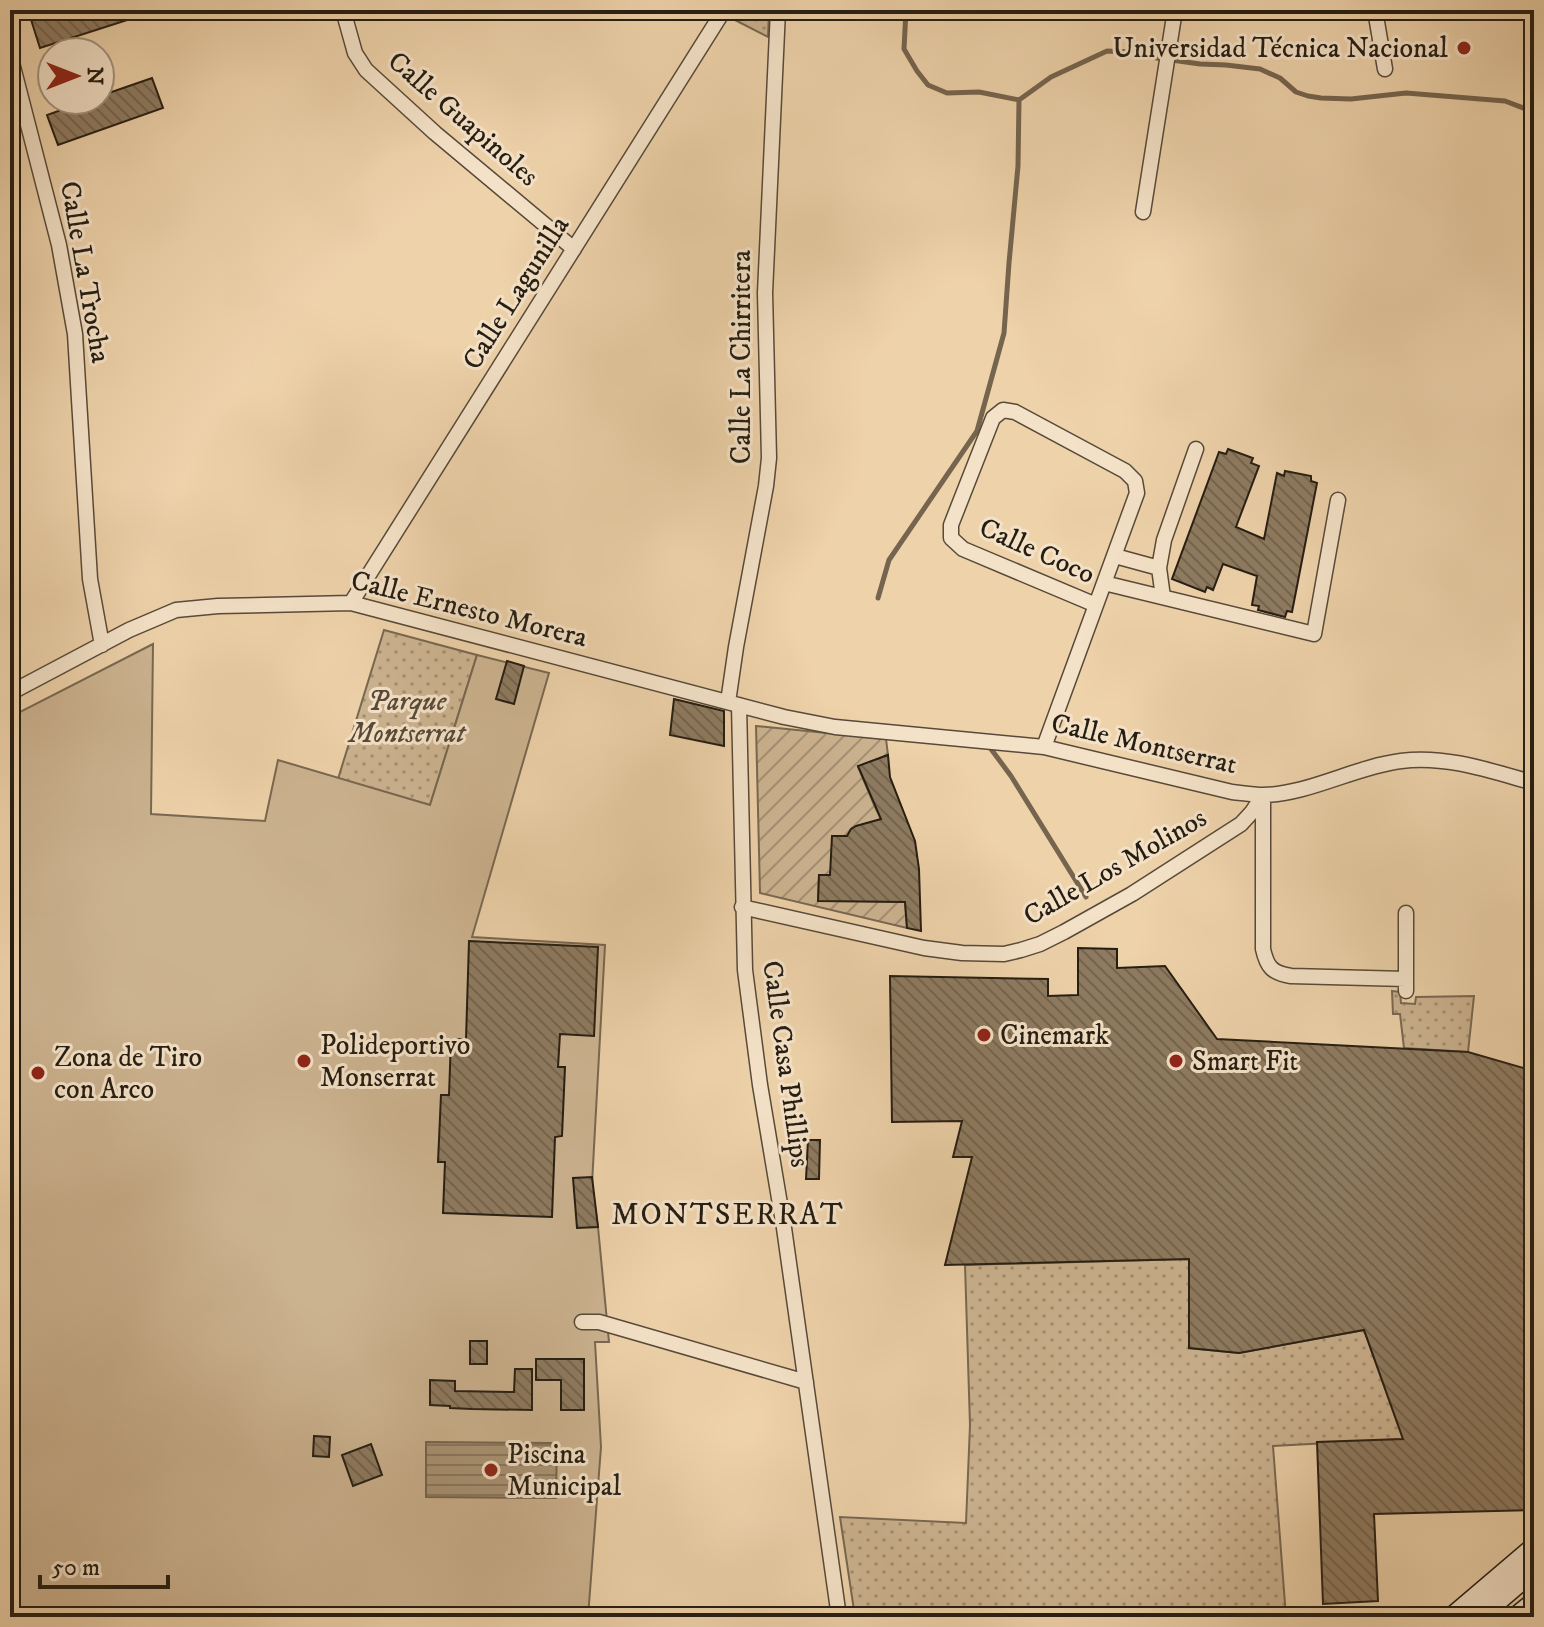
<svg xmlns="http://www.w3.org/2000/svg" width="1544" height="1627" viewBox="0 0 1544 1627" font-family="'IM FELL DW Pica',serif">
	<defs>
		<pattern id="grass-dots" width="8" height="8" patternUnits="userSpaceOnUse" patternTransform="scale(2)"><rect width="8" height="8" fill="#ccb390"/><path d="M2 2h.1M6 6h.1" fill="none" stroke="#a59174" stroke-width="1.8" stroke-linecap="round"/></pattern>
		<pattern id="garden-furrows" width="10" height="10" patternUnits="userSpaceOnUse" patternTransform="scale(2)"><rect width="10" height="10" fill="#ccb390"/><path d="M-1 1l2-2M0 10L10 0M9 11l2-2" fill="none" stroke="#a59174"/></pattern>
		<pattern id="water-rules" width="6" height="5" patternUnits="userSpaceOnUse" patternTransform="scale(2)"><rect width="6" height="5" fill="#aa9476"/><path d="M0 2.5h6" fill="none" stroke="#8a785f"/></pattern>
		<pattern id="building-back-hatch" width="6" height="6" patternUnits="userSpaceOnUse" patternTransform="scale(2)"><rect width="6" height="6" fill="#8e7b61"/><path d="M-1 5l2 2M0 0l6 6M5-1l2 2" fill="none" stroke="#74644f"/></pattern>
	</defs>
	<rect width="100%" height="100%" fill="#eed2aa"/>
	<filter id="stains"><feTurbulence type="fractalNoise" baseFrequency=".0025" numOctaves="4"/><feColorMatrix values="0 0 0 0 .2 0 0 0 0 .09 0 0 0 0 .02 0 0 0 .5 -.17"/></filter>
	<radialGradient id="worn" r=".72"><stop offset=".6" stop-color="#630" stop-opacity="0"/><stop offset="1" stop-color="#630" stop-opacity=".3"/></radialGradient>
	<path fill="url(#grass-dots)" stroke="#786851" stroke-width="2" d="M736,10H769L768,37L731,18Z
		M384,630L477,655L430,805L338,779Z
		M1392,991L1400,992L1401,1003L1415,1004L1416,997L1474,996L1468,1052L1404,1048L1400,1014H1393Z
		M1189,1259V1348L1239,1353L1364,1330L1403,1439L1273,1446L1286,1617H855L840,1517L966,1523L970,1425L965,1265Z"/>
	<path fill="url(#garden-furrows)" stroke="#786851" stroke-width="2" d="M756,726L886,739L888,755L858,767L875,807L910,877L819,875L818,900L905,902L907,928L760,893Z"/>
	<path fill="#ccb390" stroke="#786851" stroke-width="2" d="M153,644L151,814L265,821L278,760L430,805L477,655L549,673L472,937L605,945L592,1184L598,1227L609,1342H595L601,1447L588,1617H10V717Z"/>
	<path fill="url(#water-rules)" stroke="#75644e" stroke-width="2" d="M426,1442L557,1443L556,1498L426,1497Z"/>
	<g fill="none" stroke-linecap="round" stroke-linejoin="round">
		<path stroke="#75644e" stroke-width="5" d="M906,10L904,49L917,71L928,85L947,93L979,92L1019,100
			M1019,100L1051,77L1107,51L1131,52L1150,57L1200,64L1226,65L1260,69L1280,78L1296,92L1308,96L1321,98L1351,99L1406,93L1505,101L1534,112
			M878,598L889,560L977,431L1004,333L1009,263L1018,166L1019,100
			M991,749L1011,776L1086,897"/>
	</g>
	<path fill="url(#building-back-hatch)" stroke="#251d12" stroke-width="2" d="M28,10H149V13L40,48Z
		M152,78L163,108L58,145L47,115L89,100H100V96Z
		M1228,449L1253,458L1251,463L1259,466L1236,527L1264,539L1277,473L1284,476L1285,471L1311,476V481L1317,483L1292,612L1287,611L1285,617L1258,610L1259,606L1252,605L1257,576L1223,564L1213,590L1207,587L1205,592L1172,579L1219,452L1226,454Z
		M507,661L524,666L514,704L496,699Z
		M674,699L724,711V746L670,735Z
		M888,755L890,777L915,841L919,869L921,931L907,928L905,902L818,901L819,875H830L832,836H847L851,829L856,826L881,819L858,766Z
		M469,941L598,947L594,1036L560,1034L558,1067H565L562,1136L555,1137L552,1217L443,1213L445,1162H438L441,1095H449L451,1039H466Z
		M1078,948L1117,949V968L1165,966L1217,1039L1468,1052L1534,1071V1510L1374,1514L1378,1601L1323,1604L1317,1442L1403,1439L1364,1330L1239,1353L1189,1348V1259L945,1265L972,1157H953L962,1121L892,1122L890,976L1048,979V996L1078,995Z
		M808,1140H820L819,1179H806Z
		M592,1177L598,1227L577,1228L573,1178Z
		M470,1341H487V1364H470Z
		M536,1359H584V1410H561V1380H536Z
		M515,1369H532V1410L472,1409L450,1408V1406L430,1405V1380L455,1381V1391L514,1392Z
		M314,1436L330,1437L329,1457L313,1456Z
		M371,1444L382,1475L353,1486L342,1455Z"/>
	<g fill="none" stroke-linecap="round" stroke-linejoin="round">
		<g stroke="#574a38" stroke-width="17">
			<path id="minor" d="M343,10L355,53L366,70L435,133L574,249
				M1375,10L1385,69
				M10,55L59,245L75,334L90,579L102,645
				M1143,212L1175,10
				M1115,556L1159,568
				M1104,583L1314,634L1338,500
				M1163,597L1159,568L1164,540L1196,449
				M351,603L724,10
				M10,693L129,630L176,610L218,606L351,603L784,717L835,727L1044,747L1232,792C1242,793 1253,795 1263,795C1310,794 1354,767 1401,761C1446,755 1491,771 1534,783
				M728,702L736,647L766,486L769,458L765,293L778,10
				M739,705L745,970L760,1085L784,1228L839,1617
				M1044,747L1137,493L1135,481L1125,471L1015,412L1003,410L993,418L951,525V538L963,549L1096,605
				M1263,795V949C1267,967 1272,973 1291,976L1406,979
				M742,907L924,948L962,953L1004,954L1021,950L1040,944L1064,932L1132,894L1241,824L1252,812L1263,795
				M1406,913V991
				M582,1322H599L806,1382"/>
		</g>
		<g stroke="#251d12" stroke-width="23">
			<path id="secondary" d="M1453,1617L1534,1548
				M1478,1617L1534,1569
				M1517,1617L1534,1603"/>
		</g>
		<use href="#minor" stroke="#f4e2c8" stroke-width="14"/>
		<use href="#secondary" stroke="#f4e2c8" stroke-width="20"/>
	</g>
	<g fill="#8f2418" stroke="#f4e2c8" stroke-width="3">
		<circle cx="1464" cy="48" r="8"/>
		<circle cx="984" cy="1035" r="8"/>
		<circle cx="304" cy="1061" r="8"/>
		<circle cx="1176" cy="1061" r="8"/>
		<circle cx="38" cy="1073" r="8"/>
		<circle cx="491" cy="1470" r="8"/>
	</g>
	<g text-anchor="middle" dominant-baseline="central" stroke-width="6" stroke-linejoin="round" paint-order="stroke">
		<g font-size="28" fill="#251d12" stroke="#f4e2c8" text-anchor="start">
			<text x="1448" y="48" text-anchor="end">Universidad Técnica Nacional</text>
			<text x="1000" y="1035">Cinemark</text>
			<text x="320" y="1045">Polideportivo<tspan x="320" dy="32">Monserrat</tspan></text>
			<text x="54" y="1057">Zona de Tiro<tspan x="54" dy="32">con Arco</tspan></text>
			<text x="1192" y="1061">Smart Fit</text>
			<text x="507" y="1454">Piscina<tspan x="507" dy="32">Municipal</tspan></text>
		</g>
		<g font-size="28" fill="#251d12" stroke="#f4e2c8">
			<text transform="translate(463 119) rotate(41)">Calle Guapinoles</text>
			<text transform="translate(85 272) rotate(80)">Calle La Trocha</text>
			<text transform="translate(516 293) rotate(-58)">Calle Lagunilla</text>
			<text transform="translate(741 357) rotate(-90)">Calle La Chirritera</text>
			<text transform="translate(1037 551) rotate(24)">Calle Coco</text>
			<text transform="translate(469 609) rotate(14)">Calle Ernesto Morera</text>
			<text transform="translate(1144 744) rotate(13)">Calle Montserrat</text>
			<text transform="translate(1115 867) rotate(-30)">Calle Los Molinos</text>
			<text transform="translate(786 1064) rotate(82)">Calle Casa Phillips</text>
		</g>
		<g font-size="28" font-style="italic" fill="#574a38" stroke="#f4e2c8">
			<text x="407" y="701">Parque<tspan x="407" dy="32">Montserrat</tspan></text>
		</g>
		<g font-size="30" letter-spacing="2" fill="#251d12" stroke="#f4e2c8">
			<text x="728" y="1215">MONTSERRAT</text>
		</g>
	</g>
	<rect width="1544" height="1627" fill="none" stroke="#eed2aa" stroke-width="40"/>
	<rect x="12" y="12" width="1520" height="1603" fill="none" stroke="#251d12" stroke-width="4"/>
	<rect x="20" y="20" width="1504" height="1587" fill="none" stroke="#251d12" stroke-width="2"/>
	<g transform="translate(76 76) rotate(90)"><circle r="38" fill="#f4e2c8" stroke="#a1937f" stroke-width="2"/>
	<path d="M0-6L14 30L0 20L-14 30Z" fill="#8f2418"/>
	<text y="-12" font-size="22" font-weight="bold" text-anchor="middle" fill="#251d12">N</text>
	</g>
	<path d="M40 1575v12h128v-12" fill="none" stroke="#251d12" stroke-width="4"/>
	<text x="52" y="1575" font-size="24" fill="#251d12" stroke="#f4e2c8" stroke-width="6" paint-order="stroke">50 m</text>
	<rect width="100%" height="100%" filter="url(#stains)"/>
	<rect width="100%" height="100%" fill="url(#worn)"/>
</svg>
